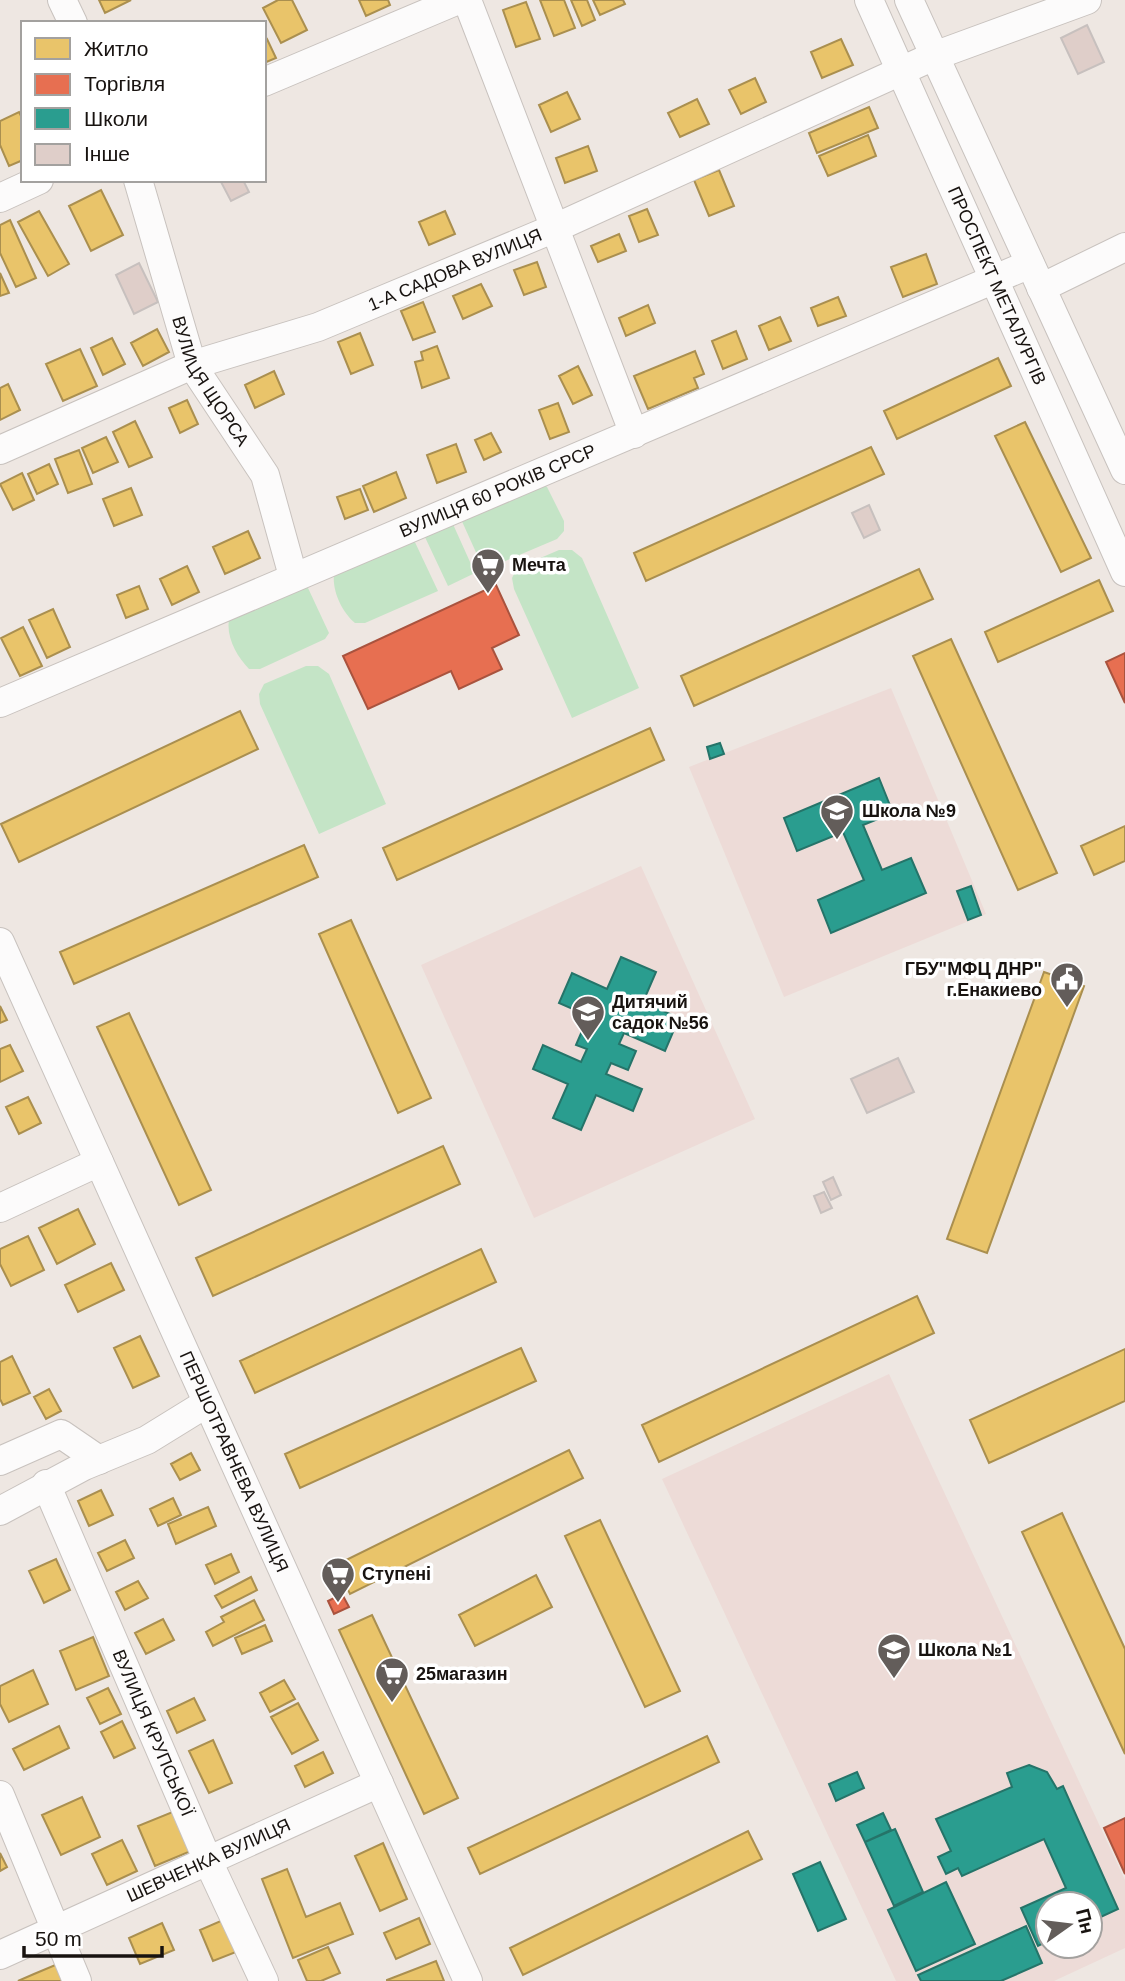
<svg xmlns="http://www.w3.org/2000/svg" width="1125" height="1981" viewBox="0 0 1125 1981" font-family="Arial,sans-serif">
	<rect width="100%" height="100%" fill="#eee7e2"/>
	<path fill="#eddbd7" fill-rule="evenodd" d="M891,688L986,914L784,997L689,767Z
		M641,866L755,1119L534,1218L421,965Z
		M889,1374L1125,1880V1948L1054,1981H896L662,1479ZM1048,1904H1090V1946H1048Z"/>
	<path fill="#c4e4c6" d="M542,483L547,487L564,521V531L557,539L484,570L460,517Z
		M452,522L475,573L448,586L424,535Z
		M413,538L438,591L365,623H355C342,612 332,591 334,574Z
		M559,550H572L582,558L639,688L572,718L514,589L512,578L517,568Z
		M299,587L308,588L329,633L325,639L260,669H249C237,657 226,637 229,620Z
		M306,666H318L329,674L386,804L319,834L260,704L259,694L264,684Z"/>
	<path fill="#e9c46a" stroke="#aa8f4f" stroke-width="2" d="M99,0H131L105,13Z
		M278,0H292L307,30L281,43L263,8Z
		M359,0H388L390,5L366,16Z
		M540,0H564L575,28L554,36Z
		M571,0H587L595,20L582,26Z
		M593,0H623L625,4L600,15Z
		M526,2L540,39L516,47L503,10Z
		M267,39L276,58L264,63V41Z
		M841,39L853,65L822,78L811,52Z
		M755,78L766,102L741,114L729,90Z
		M567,92L580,119L551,132L539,105Z
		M697,99L709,124L680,137L668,113Z
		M869,107L878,128L817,153L809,133Z
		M19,112L23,120V160L9,166L0,145V121Z
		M868,135L876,156L828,176L819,156Z
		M588,146L597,171L565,183L556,158Z
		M719,170L734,206L709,216L694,180Z
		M101,190L123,235L91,251L69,206Z
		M647,209L658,235L639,242L629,216Z
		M39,211L69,264L48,276L18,222Z
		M445,211L455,234L429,245L419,222Z
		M10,220L36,278L16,287L0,253V225Z
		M619,234L626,251L598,262L591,246Z
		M926,254L937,284L903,297L891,267Z
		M537,262L546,287L524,295L514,270Z
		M0,273L9,293L0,296Z
		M481,284L492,306L463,319L453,296Z
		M838,297L846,316L818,326L811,308Z
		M423,302L435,332L413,340L401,311Z
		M648,305L655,323L626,336L619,318Z
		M780,317L791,341L769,350L759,326Z
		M157,329L169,352L143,366L131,343Z
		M736,331L747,359L723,369L712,341Z
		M360,333L373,365L351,374L338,342Z
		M112,338L125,364L103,375L91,348Z
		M437,346L449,378L422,388L415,362L423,360L421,352Z
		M80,349L97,386L63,401L46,364Z
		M695,351L704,374L694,378L698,388L648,409L634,376Z
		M998,358L1011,386L897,439L884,411Z
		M578,366L592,395L573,404L559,376Z
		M274,371L284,394L255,408L245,385Z
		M8,384L20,410L0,420V388Z
		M187,400L198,424L180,433L169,408Z
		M558,403L569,432L550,439L539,410Z
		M135,421L152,457L129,467L113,432Z
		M1025,422L1091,558L1061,572L995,436Z
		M491,433L501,452L484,460L475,440Z
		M106,437L118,462L93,473L82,448Z
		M456,444L466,472L437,483L427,455Z
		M871,447L884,474L646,581L634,553Z
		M79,450L92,484L68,493L55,459Z
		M49,464L58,484L37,494L28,474Z
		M396,472L406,498L374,512L363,486Z
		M22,473L34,500L13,510L0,484Z
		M131,488L142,515L114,526L103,499Z
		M360,489L368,510L345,519L337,497Z
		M248,531L260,558L225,574L213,547Z
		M187,566L199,592L172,605L160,579Z
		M919,569L933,599L694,706L681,676Z
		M1099,580L1113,611L998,662L985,632Z
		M139,586L148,609L126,618L117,595Z
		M53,609L70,647L47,658L29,620Z
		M23,627L42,666L20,676L1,638Z
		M951,639L1057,873L1018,890L913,656Z
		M240,711L258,749L19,862L1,824Z
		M650,728L664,760L397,880L383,848Z
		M1125,826V861L1094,875L1081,846Z
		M304,845L318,877L74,984L60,952Z
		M351,920L431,1098L398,1113L319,934Z
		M1044,972L1084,986L987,1253L947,1239Z
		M0,1006L7,1020L0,1023Z
		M129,1013L211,1190L179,1205L97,1027Z
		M10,1045L23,1071L0,1082V1049Z
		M28,1097L41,1123L19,1134L6,1107Z
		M443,1146L460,1184L213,1296L196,1258Z
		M78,1209L95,1244L57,1264L39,1228Z
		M28,1236L44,1270L11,1286L0,1264V1249Z
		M481,1249L496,1282L255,1393L240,1361Z
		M111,1263L124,1290L78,1312L65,1285Z
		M917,1296L934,1333L659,1462L642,1425Z
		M140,1336L159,1376L133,1388L114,1348Z
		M521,1348L536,1381L300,1488L285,1454Z
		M1125,1349V1401L989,1463L970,1420Z
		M12,1356L30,1393L3,1405L0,1399V1362Z
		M49,1389L61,1411L46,1419L34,1397Z
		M569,1450L583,1478L350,1594L336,1565Z
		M191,1453L200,1470L180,1480L171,1464Z
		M101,1490L113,1515L89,1526L78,1501Z
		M173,1498L181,1515L158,1526L150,1509Z
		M208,1507L216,1526L176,1544L168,1524Z
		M1062,1513L1125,1649V1754L1022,1532Z
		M600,1520L680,1691L645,1707L565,1536Z
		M125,1540L134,1558L107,1571L98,1553Z
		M231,1554L239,1572L215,1584L206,1565Z
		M56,1559L70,1590L44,1603L29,1571Z
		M536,1575L552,1607L475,1646L459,1615Z
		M251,1577L257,1590L222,1608L215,1596Z
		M138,1581L148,1598L125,1610L116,1592Z
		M254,1600L264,1620L213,1646L206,1632L224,1622L221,1617Z
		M372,1615L458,1798L424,1814L339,1630Z
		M163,1619L174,1640L146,1654L135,1633Z
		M265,1625L272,1641L242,1654L235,1638Z
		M93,1637L109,1676L76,1690L60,1651Z
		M33,1670L48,1704L9,1722L0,1704V1686Z
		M284,1680L295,1699L270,1712L260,1693Z
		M108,1688L121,1714L100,1724L87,1698Z
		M194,1698L205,1720L177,1733L167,1711Z
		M298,1703L318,1740L292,1754L271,1717Z
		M122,1721L135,1748L114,1758L101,1732Z
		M59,1726L69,1748L24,1770L13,1749Z
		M707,1736L719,1762L480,1874L468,1848Z
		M213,1740L232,1783L209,1793L189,1751Z
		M323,1752L333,1773L305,1787L295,1766Z
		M82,1797L100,1837L61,1855L42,1815Z
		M175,1811L191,1851L155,1866L138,1826Z
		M748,1831L762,1859L523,1975L510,1948Z
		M122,1840L137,1871L107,1885L92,1854Z
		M383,1843L407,1899L380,1911L355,1856Z
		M0,1853L7,1867L0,1871Z
		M287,1869L306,1917L340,1903L353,1934L293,1958L262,1879Z
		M419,1918L430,1944L396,1959L384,1933Z
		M223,1920L236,1952L213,1961L200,1930Z
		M162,1923L174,1950L140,1964L129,1938Z
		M328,1947L340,1973L321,1981H307L298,1960Z
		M436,1961L444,1981H387V1980Z
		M60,1963L68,1981H18L34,1974Z"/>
	<path fill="#e76f51" stroke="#a9533e" stroke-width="2" d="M496,585L519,635L492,648L502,669L459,689L451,671L368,709L343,656Z
		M1125,653V703L1106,662Z
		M342,1594L349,1607L334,1614L328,1601Z
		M1125,1818V1874L1104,1828Z"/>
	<path fill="#2a9d8f" stroke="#257469" stroke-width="2" d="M720,743L724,754L710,759L707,747Z
		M879,778L893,813L863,825L882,870L911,858L926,893L831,933L818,900L864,880L843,832L797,851L784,818Z
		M971,886L981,915L968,920L957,891Z
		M621,957L656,972L643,1002L679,1018L665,1051L624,1033L619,1044L636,1051L628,1070L611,1063L606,1074L642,1089L633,1111L596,1095L581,1130L553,1118L568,1084L533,1069L543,1045L581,1062L587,1049L576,1045L585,1024L595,1028L598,1020L559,1003L572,973L607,989Z
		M1029,1765L1047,1772L1057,1789L1063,1786L1118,1909L1090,1922V1904H1048V1941L1038,1946L1021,1908L1066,1888L1044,1839L962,1876L958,1868L946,1874L938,1857L951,1851L936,1819L1012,1787L1007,1773Z
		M857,1772L864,1788L836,1801L829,1784Z
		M883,1813L891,1830L865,1842L857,1825Z
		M895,1829L923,1892L894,1906L865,1842Z
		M820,1862L846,1919L818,1931L793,1874Z
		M946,1882L975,1944L916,1971L888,1910Z
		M1026,1926L1042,1963L1001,1981H921L918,1975Z"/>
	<path fill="#dfcec9" stroke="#c7c0be" stroke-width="2" d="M1087,25L1104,62L1078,74L1061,38Z
		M220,180H243L249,192L231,201Z
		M139,263L158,302L134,314L116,275Z
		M869,505L880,530L864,538L852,513Z
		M898,1058L914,1092L867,1113L851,1079Z
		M833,1177L841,1195L831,1200L823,1182Z
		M824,1192L832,1208L821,1213L814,1196Z"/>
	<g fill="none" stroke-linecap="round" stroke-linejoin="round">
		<g stroke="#c8c2be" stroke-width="30">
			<g id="minor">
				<path d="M62,0L73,23"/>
				<path d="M467,0L634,434"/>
				<path id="s1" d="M869,0L1125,572"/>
				<path d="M909,0L1125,470"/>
				<path d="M264,82L458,0"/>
				<path id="s2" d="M138,180L192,365L265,475L293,576"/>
				<path d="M0,198L39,180"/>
				<path d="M1041,288L1125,247"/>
				<path id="s3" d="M0,450L192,365L318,327L555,228L934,56L1087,0"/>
				<path id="s4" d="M0,703L1030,264"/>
				<path id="s5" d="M0,942L468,1981"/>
				<path d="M0,1208L99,1162"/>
				<path d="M0,1461L61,1434L99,1460"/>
				<path id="s6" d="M46,1484L208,1861L264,1981"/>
				<path d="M0,1511L84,1466L147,1440L207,1403"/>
				<path d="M0,1795L77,1981"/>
				<path id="s7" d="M0,1955L379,1783"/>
			</g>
		</g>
		<use href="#minor" stroke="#fcfbfb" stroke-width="28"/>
	</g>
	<defs>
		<g id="supermarket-pin" transform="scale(1.75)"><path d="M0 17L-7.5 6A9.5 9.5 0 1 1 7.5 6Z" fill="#635d5a" stroke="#fff"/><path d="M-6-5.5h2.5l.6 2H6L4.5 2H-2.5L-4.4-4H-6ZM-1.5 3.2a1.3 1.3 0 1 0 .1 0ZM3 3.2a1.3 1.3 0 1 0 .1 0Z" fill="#fff"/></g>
		<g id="school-pin" transform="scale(1.75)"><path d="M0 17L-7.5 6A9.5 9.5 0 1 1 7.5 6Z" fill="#635d5a" stroke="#fff"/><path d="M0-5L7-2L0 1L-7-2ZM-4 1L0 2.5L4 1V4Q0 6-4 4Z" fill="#fff"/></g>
		<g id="civic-pin" transform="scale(1.75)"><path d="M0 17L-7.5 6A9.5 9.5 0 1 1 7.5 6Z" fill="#635d5a" stroke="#fff"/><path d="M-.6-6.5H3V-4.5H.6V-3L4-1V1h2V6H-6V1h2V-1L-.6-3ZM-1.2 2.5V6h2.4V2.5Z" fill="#fff"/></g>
	</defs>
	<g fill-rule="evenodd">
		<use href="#supermarket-pin" x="488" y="565"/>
		<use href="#school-pin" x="837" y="811"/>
		<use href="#civic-pin" x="1067" y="979"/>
		<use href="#school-pin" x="588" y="1012"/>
		<use href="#supermarket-pin" x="338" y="1574"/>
		<use href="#school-pin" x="894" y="1650"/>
		<use href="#supermarket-pin" x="392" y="1674"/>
	</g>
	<g text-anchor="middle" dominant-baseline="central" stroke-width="7" stroke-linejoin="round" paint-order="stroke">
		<g font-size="18" fill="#181310" stroke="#fff">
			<text stroke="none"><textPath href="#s3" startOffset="490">1-А САДОВА ВУЛИЦЯ</textPath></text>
			<text stroke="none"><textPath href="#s1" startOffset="313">ПРОСПЕКТ МЕТАЛУРГІВ</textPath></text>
			<text stroke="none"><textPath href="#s2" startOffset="215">ВУЛИЦЯ ЩОРСА</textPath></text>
			<text stroke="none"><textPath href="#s4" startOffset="541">ВУЛИЦЯ 60 РОКІВ СРСР</textPath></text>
			<text stroke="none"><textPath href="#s5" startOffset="570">ПЕРШОТРАВНЕВА ВУЛИЦЯ</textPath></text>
			<text stroke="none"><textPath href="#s6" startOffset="271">ВУЛИЦЯ КРУПСЬКОЇ</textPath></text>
			<text stroke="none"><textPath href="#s7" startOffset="229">ШЕВЧЕНКА ВУЛИЦЯ</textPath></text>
		</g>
		<g font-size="18" font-weight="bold" fill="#181310" stroke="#fff" text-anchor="start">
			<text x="512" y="565">Мечта</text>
			<text x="862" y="811">Школа №9</text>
			<text x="1042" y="969" text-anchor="end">ГБУ"МФЦ ДНР"<tspan x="1042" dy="21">г.Енакиево</tspan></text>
			<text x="612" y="1002">Дитячий<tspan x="612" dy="21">садок №56</tspan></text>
			<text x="362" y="1574">Ступені</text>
			<text x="918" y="1650">Школа №1</text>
			<text x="416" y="1674">25магазин</text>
		</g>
	</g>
	<rect x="21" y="21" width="245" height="161" fill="#ffffff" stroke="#a3a19f" stroke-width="2"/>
	<rect x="35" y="38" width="35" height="21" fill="#e9c46a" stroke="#a3a19f" stroke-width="2"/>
	<text x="84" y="56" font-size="21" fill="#181310">Житло</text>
	<rect x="35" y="74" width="35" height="21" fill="#e76f51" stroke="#a3a19f" stroke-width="2"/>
	<text x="84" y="91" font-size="21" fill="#181310">Торгівля</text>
	<rect x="35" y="108" width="35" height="21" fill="#2a9d8f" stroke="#a3a19f" stroke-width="2"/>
	<text x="84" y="126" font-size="21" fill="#181310">Школи</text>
	<rect x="35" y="144" width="35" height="21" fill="#dfcec9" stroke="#a3a19f" stroke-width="2"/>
	<text x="84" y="161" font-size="21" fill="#181310">Інше</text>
	<g transform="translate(1069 1925) rotate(76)"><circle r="33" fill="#ffffff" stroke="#a3a19f" stroke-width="2"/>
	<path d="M0-5L12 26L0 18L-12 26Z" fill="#635d5a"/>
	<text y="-10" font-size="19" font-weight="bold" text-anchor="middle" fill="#181310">Пн</text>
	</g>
	<path d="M24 1946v10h138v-10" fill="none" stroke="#181310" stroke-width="3.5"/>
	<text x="35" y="1946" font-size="21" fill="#181310" stroke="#ffffff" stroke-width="5" paint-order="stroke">50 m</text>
</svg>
